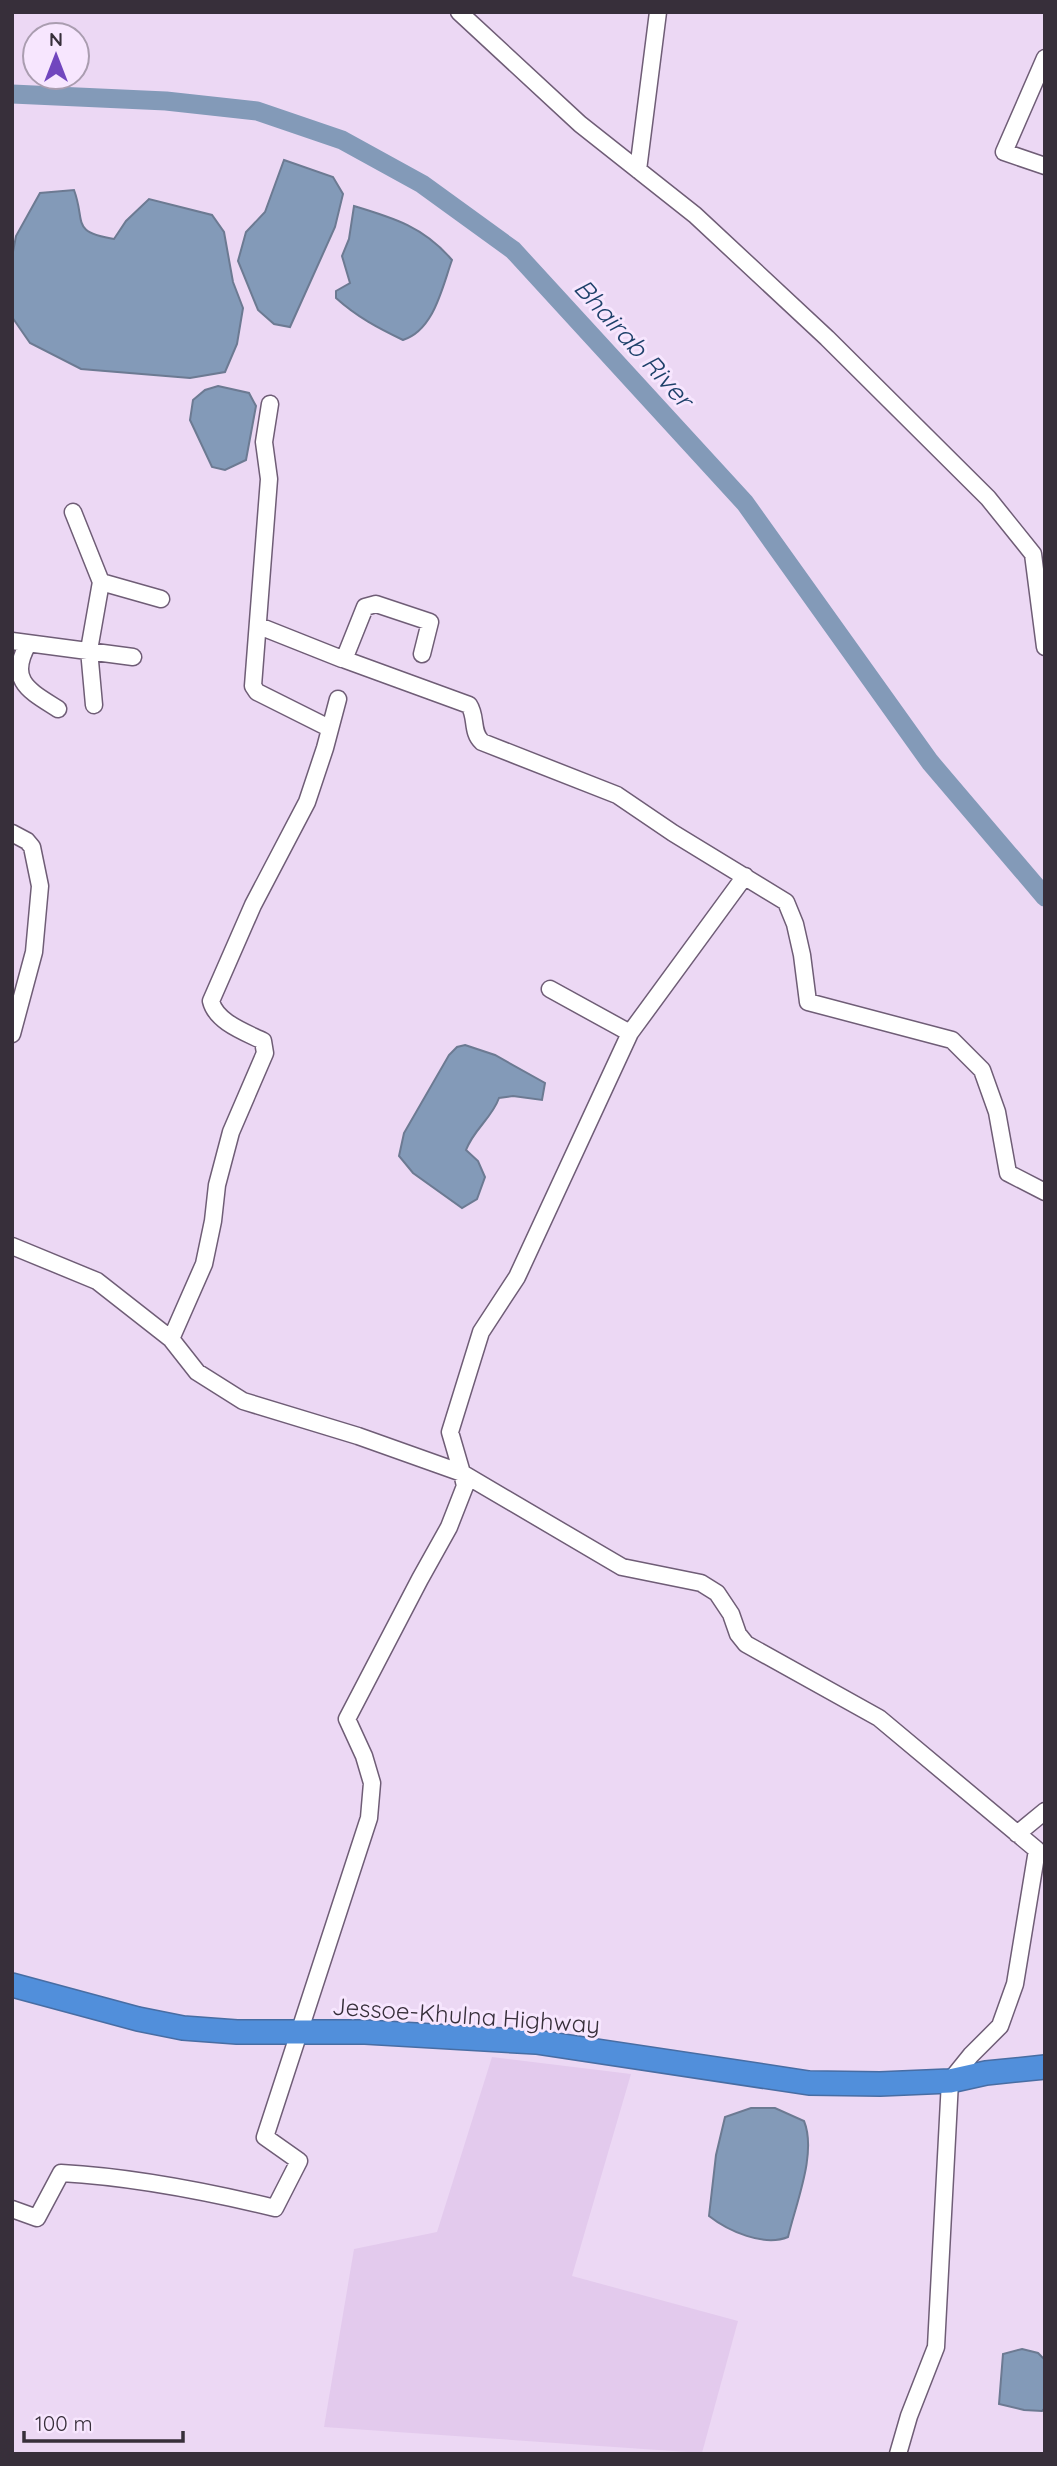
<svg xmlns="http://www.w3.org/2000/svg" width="1057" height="2466" viewBox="0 0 1057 2466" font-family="Quicksand,sans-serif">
	<rect width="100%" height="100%" fill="#ecd8f4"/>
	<path fill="#e3caed" d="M492,2057L631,2074L572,2276L738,2321L702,2453L324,2427L354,2249L437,2232Z"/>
	<path fill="#839ab8" stroke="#6c7a92" stroke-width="2" d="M284,160L333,177L343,194L335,227L290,327L274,324L258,310L238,261L246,232L265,212Z
		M74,190C86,222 70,232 114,239L126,221L149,199L212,215L224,232L233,282L243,308L237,344L225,372L190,378L81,369L30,343L12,317V257L16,236L40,193Z
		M354,206C394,218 424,227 452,260C442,288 434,330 403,340C378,328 357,317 336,298V291L350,283L342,256L349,239Z
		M218,386L249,393L256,406L246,460L225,470L212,467L190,420L193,400L205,390Z
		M465,1045L495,1055L545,1083L542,1100L513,1096L499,1098C492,1118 474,1129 466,1150L478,1161L485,1177L477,1199L462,1208L413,1173L399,1156L404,1133L449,1055L457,1047Z
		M751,2108H775L804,2121C817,2153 796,2203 788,2237C764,2247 728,2231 709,2216L716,2155L725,2117Z
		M1022,2349L1038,2353L1045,2360V2408L1042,2411L1024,2410L999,2404L1003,2354Z"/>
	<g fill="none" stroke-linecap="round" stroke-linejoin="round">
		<path stroke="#839ab8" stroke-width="19" d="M12,94L166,101L257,111L342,140L422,184L513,250L745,503L930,762L1045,897"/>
		<g stroke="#6f5d76" stroke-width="19">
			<path id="minor" d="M459,12L580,124L695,215L827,338L988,498L1033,554L1045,647
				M1045,58L1004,152L1045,166
				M638,170L658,12
				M270,404L264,442L269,479L253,686L257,692L329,728
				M73,512L101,582L161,599
				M259,626L342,659L345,657L365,607L376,604L430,622L422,654
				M12,641L133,657
				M28,644C7,681 30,691 58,709
				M343,659L469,705C477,717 471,732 482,742L617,795L673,833L786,902L795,924L802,955L808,1002L952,1040L982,1070L997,1112L1008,1173L1045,1192
				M94,705L89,650L101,582
				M12,833L27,841L32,847L40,886L34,952L12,1034
				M745,876L630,1033L517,1277L481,1332L450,1432L462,1473L622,1567L701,1583L717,1593L731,1614L738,1634L746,1644L879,1718L1037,1850L1015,1984L1000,2026L971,2055L950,2081L936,2347L909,2416L898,2454
				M550,989L630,1033
				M12,1246L97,1281L171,1339L197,1372L243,1401L358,1436L462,1473L465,1486L449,1527L420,1579L347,1719L364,1756L372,1783L369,1818L265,2137L299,2161L275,2208C205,2191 134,2177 61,2173L37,2218L12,2209
				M171,1339L204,1264L213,1221L217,1185L231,1132L265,1053L263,1041C245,1032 216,1022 211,1001L253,905L307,802L325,748L338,699
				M1017,1834L1045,1811"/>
		</g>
		<g stroke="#486da3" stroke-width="26">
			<path id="highway" d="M12,1985L138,2019L183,2028L237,2032H365L536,2042L809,2083L880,2084L950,2081L986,2073L1045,2067"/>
		</g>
		<use href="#minor" stroke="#fff" stroke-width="16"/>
		<use href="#highway" stroke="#518fdb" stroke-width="23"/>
	</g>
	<g text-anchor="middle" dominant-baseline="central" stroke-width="6" stroke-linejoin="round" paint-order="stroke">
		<g font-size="24" fill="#372f3a" stroke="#f7e6fe">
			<text transform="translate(466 2015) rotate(4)">Jessoe-Khulna Highway</text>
		</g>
		<g font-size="26" font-style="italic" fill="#1e416a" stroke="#f7e6fe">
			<text transform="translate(634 343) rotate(48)">Bhairab River</text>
		</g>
	</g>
	<rect width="1057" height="2466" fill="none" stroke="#372f3a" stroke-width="28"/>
	<g transform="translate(56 56)"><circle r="33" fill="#f7e6fe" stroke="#aa9db0" stroke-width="2"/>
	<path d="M0-5L12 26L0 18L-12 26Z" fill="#7146be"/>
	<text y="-10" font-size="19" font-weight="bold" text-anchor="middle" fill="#372f3a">N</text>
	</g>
	<path d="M24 2431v10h159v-10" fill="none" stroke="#372f3a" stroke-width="3.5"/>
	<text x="35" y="2431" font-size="21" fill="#372f3a" stroke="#f7e6fe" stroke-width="5" paint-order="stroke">100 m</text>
</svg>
